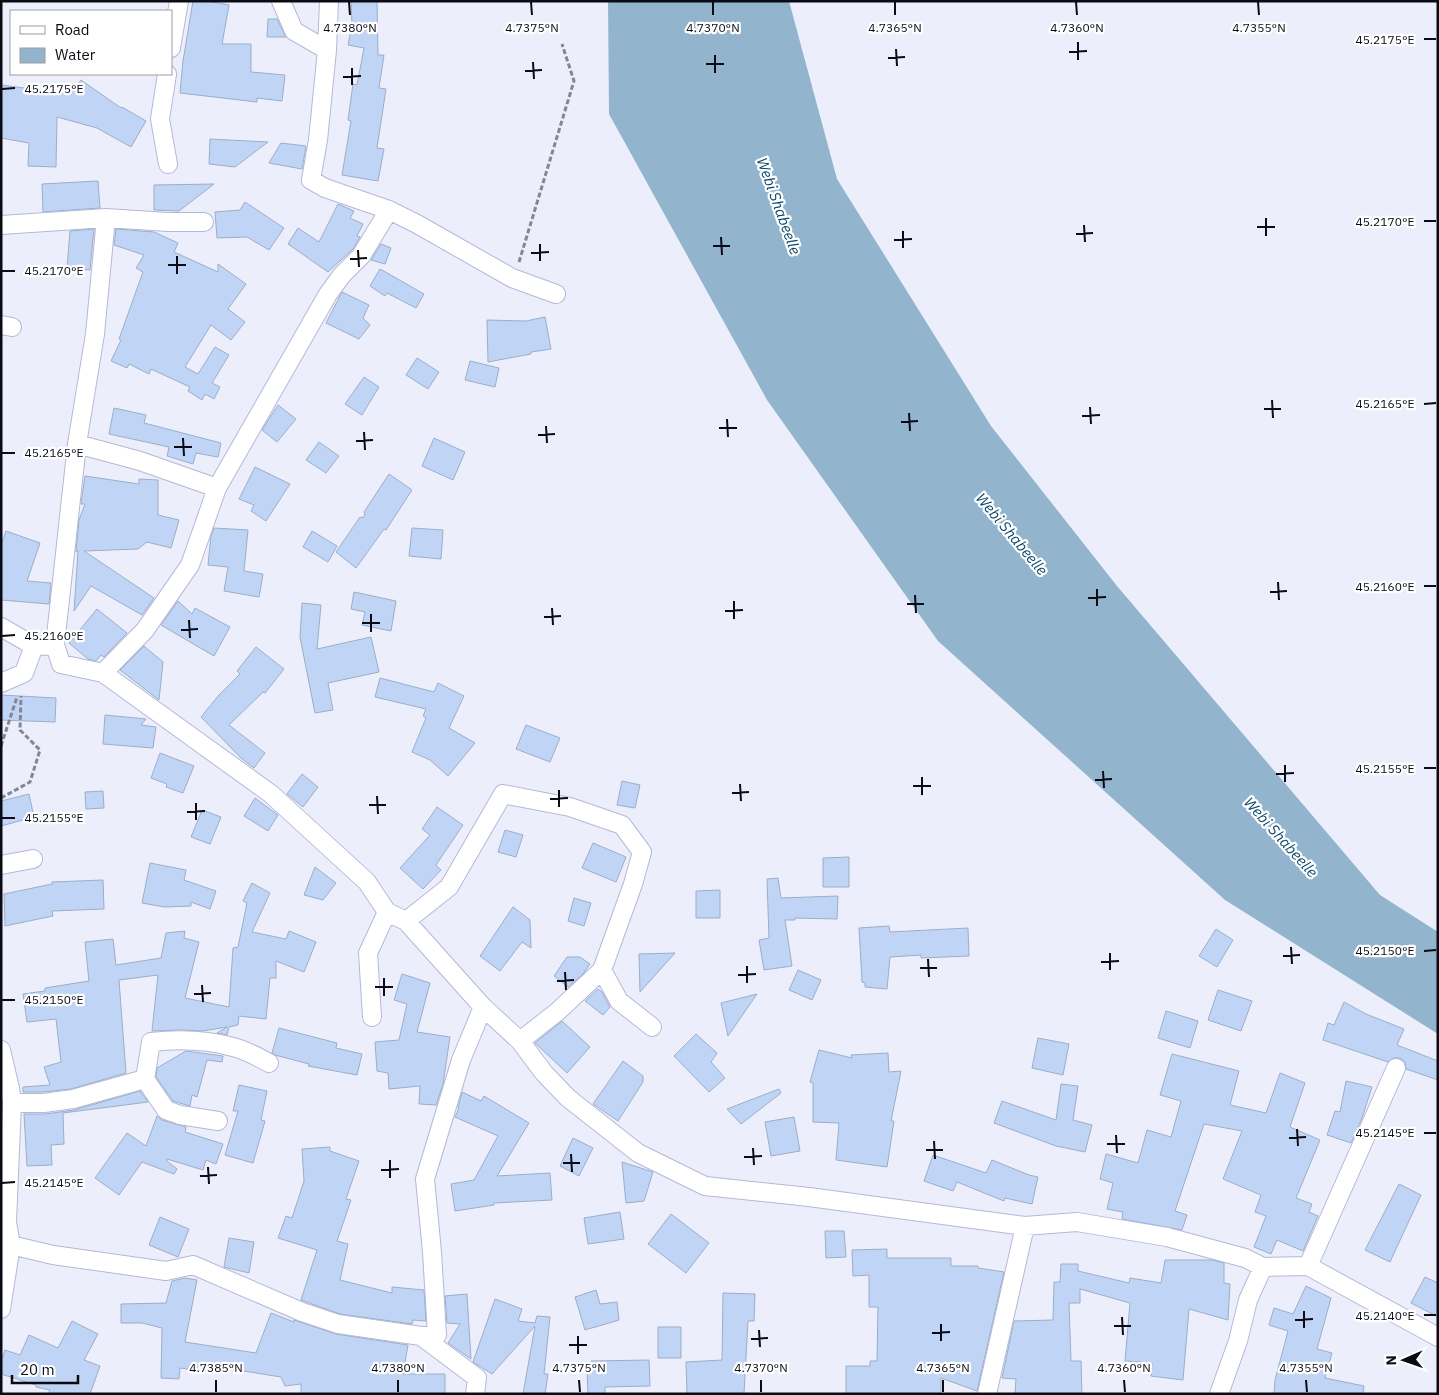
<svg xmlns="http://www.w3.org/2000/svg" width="1439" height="1395" viewBox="0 0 1439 1395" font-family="'IBM Plex Sans',sans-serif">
	<rect width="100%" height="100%" fill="#eceffb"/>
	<path fill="#93b4cd" d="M608,1H789L837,179L991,426L1117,586L1380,895L1438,932V1034L1225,900L938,641L767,400L609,114Z"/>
	<path fill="#c0d5f6" stroke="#9badc8" d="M193,1H208L229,5L222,44H251V72L285,75L282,101L257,98V102L180,93L183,61Z
		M351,1H377L378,55H384L379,88L386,89L377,148L384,149L378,181L342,175L351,121L348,120L353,84L357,85L364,48L348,45L352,25Z
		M268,19H277L286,37H267Z
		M81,80L121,108L122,107L146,121L131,147L97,128L57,117L56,167L28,166L29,143L1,138V85L70,94Z
		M210,139L268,142L235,167L209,164Z
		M281,143L306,146L302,169L269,163Z
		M98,181L100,208L43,212L42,184Z
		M214,184L179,211L154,210V185Z
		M245,202L284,228L269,250L247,237L217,238L215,212L240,210Z
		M338,204L354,211L350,218L363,224L357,236L360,237L353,249L328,272L288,244L298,228L319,242Z
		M94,229L90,270L67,268L70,231Z
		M116,229L154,232L178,243L174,252L218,272V264L246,284L228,309L245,322L231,340L211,325L185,367L198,374L215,347L229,355L212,383L220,387L214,399L205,394L202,400L188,391L190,387L151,369L149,374L129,364L127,368L111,361L121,340L119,339L143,272L136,268L144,255L114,245Z
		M381,244L391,248L385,264L371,260Z
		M380,269L424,294L416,308L387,293L385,296L370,286Z
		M342,292L369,305L363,318L370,325L359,339L326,323Z
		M545,317L551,349L531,352V354L488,362L487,320L526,321Z
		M417,358L439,372L428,389L406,375Z
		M470,361L499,368L495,387L465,380Z
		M364,377L379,387L362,415L345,404Z
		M278,405L296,419L277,442L262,430Z
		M114,408L146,415L144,423L221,443L218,457L196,453L193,464L167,456L169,447L109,434Z
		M434,438L465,452L453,480L422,466Z
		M319,442L339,456L326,473L306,460Z
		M255,467L290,484L266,521L251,511L254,505L239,499Z
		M389,474L412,490L386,530L384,529L356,568L336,552L360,517L363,518L365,514L364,512Z
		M85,476L139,484V479L158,480V515L179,520L171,548L147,542L138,549L84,551L154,598L142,615L91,586L74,611L78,551L76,552L79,520L85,504H81Z
		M214,528L248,530L244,571L263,574L259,597L224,591L228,567L208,565L211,536Z
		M412,528L443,530L441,559L409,556Z
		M6,531L40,543L27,581L51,583L49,604L1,600V545Z
		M312,531L337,546L328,562L303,547Z
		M354,592L396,601L391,631L362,625L365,612L351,609Z
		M178,601L192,614L195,608L230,627L214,656L161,625Z
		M302,603L321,605L317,649L371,637L379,672L328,683L333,710L315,713L300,637Z
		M97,609L127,633L104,657L101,655L96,661L88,659L69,643Z
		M144,646L163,662L159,700L120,670Z
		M256,647L284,669L265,693L263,692L229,725L265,753L254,768L241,758L201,717L219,695L240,674L237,671Z
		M380,678L434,692L438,683L464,696L449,728L475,743L448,776L430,760L412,752L426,718L423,716L426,709L375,697Z
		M1,695L56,698L55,722L1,720Z
		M105,715L146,719L141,725L156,727L153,748L103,744Z
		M526,725L560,738L550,762L516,749Z
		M160,753L194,766L183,793L166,787L167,784L151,778Z
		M302,774L318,787L303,807L287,794Z
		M622,781L640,785L635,808L617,805Z
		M103,791L104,808L86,809L85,792Z
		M29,794L34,817L1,826V801Z
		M255,798L278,815L268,831L244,816Z
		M437,807L463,825L436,865L441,870L423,889L400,868L430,835L422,829Z
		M202,810L221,817L210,844L191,837Z
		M505,830L523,835L516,857L498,852Z
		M593,843L626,857L616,882L582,868Z
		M849,857V887H823V858Z
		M150,863L186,870L184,880L216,891L210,909L191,902V906L164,907L142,903Z
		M315,867L336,883L323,900L304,895Z
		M778,878L781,898L838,896L837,919L795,918V920H785L792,966L764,970L759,940L769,938L767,879Z
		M103,880L104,909L52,911L53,916L5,926L4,894L52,884V882Z
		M252,883L270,893L252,932L286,939L289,931L316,942L304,972L276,961V978H270L266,1019L239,1016L238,1025L229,1027L227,1035L217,1033L227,1027L203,1031L182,1030L152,1031L158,975L119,980L126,1073L71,1089L43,1092H23V1087L50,1085L44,1067L61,1062L56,1019L27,1022L23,994L45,991V988L89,981L85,942L113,939L116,965L161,958L166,933L185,931L184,938L199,942L185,998L229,1007L233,948L238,947L247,903L243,901Z
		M720,890V918H696V891Z
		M574,898L591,903L584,926L568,921Z
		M513,907L530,920L531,948L522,942L500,971L480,956Z
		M889,926L890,932L968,928L969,956L921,958V955L890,957L887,989L865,987V983L862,982L859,928Z
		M1216,929L1233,940L1217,967L1199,956Z
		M675,953L640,992L639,954Z
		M567,957H580L590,964L583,974L568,987L554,976Z
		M798,970L821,980L812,1000L789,990Z
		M402,974L430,983L417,1032L450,1037L443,1084L436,1105L419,1104L420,1086L389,1089L388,1073L377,1071L375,1042L399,1040L407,1004L394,1000Z
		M598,989L602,992L610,1007L603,1015L585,1001Z
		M1218,990L1252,1001L1241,1031L1208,1020Z
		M757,994L728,1036L721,1003Z
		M1344,1002L1366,1014L1404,1029L1397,1045L1438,1061V1080L1406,1069L1405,1062L1400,1058H1394L1388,1062L1323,1040L1328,1023L1334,1025Z
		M1166,1011L1198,1021L1190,1048L1158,1038Z
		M562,1021L590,1047L567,1073L535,1043Z
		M279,1028L337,1043L336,1048L362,1054L357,1075L308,1066L309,1064L275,1055L272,1053Z
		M696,1034L717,1053L711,1062L725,1078L709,1092L674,1056Z
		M1038,1038L1069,1044L1063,1075L1032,1068Z
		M819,1050L852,1058L851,1055L888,1053L889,1072L901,1071L891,1121H894L887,1167L836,1160L839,1123L813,1122V1083L810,1082Z
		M186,1051L223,1056L222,1062L207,1060L197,1097L192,1095L190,1106L173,1101L156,1077L157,1068Z
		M1172,1054L1239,1071L1230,1105L1266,1113L1280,1073L1305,1083L1290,1127L1320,1140L1296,1198L1312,1204L1309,1212L1318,1216L1303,1251L1277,1240L1271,1254L1254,1247L1266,1216L1255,1212L1261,1195L1223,1179L1242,1131L1204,1124L1175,1211L1187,1215L1182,1230L1122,1219L1123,1212L1107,1209L1113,1183L1100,1179L1106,1154L1138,1163L1147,1130L1171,1137L1181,1101L1160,1095Z
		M623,1061L643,1076V1082L618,1121L593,1104Z
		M1346,1081L1372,1087L1362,1118L1351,1143L1327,1135L1335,1111L1340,1112Z
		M1061,1084L1078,1086L1073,1120L1092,1125L1085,1152L1056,1146L994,1123L1002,1101L1056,1120Z
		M239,1085L267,1091L261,1120L265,1121L253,1163L225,1155L238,1111H233Z
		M779,1089L781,1093L741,1124L727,1109Z
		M140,1091L148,1102L63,1113L64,1144L51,1145L52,1165L27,1166L24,1114H45L74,1110Z
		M462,1092L481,1101L484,1096L529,1123L497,1176L550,1173L552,1200L494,1203V1205L455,1211L451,1184L474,1180L498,1136L455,1117L459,1108H458Z
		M157,1116L162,1120L186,1127L185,1132L223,1144L216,1164L206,1160L203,1170L167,1159V1161L177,1169L174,1174L142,1162L119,1195L95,1178L127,1133L146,1146Z
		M794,1117L800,1151L771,1156L765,1122Z
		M573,1138L593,1148L579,1176L560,1166Z
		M330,1147V1151L359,1161L346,1199L351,1200L337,1241L348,1244L340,1280L392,1293V1287L424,1290L426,1321L413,1320L412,1324L340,1314L301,1300L317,1250L278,1238L286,1216L292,1218L304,1181L302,1149Z
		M933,1155L986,1173L992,1160L1029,1175L1038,1177L1032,1204L1005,1198L1004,1201L957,1182L953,1191L924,1181Z
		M622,1162L653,1172L644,1201L626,1203Z
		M1399,1184L1421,1195L1390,1262L1365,1250Z
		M620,1212L624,1239L588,1244L584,1218Z
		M671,1214L709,1243L686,1273L648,1244Z
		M160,1217L189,1229L178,1257L149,1245Z
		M825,1231H844L846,1257L826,1258Z
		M229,1238L254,1242L249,1273L224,1267Z
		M887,1249V1258H951V1266H978V1268L1004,1272L977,1391L941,1378V1394H846V1366H870V1361H877L878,1307H869V1275L853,1276L852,1250Z
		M1165,1260H1212L1224,1263V1283L1230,1284L1228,1320L1189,1309L1183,1380L1151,1376L1152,1363L1125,1361L1130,1303L1080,1289V1303H1069L1071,1361H1081L1082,1394H1015L1016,1379L1002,1378L1014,1321L1053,1320L1054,1282H1060L1061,1264H1078V1271L1129,1283L1130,1278L1161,1283Z
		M1425,1277L1438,1283V1317L1411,1303Z
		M185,1278L197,1280L185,1342L256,1353L271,1313L294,1322V1320L336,1334L408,1345L403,1374H445V1394H301V1384L285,1386L281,1377L212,1366L211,1372L180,1368L179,1379L161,1378L162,1328L142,1323H121V1304L166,1303L172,1281Z
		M1306,1286L1331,1298L1317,1349L1332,1353L1325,1378L1364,1386L1363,1394H1274L1275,1380L1288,1331L1269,1325L1274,1308L1293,1314Z
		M596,1290L600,1304L617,1302L619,1320L585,1330L575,1297Z
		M723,1293L755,1294L754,1321H748L744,1394H687L686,1362L722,1360Z
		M467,1294L468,1311L471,1359L448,1343L460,1324L447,1323L445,1296Z
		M495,1299L522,1309L518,1321L535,1323L537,1316L550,1317L544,1374H548L545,1394H523L535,1326L492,1374L473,1362Z
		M72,1321L98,1334L84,1360L100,1366L90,1394H48L50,1390L36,1387V1385L1,1374V1362L5,1350L20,1355L29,1335L58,1348Z
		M658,1327H681V1358H658Z
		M649,1360L650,1386L605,1387V1394H588L587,1371H591V1361Z"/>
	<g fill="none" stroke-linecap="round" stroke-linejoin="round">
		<g stroke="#b4b8d7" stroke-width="20">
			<path id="minor" d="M281,1L294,31L327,50L318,140L311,180L325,188L389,210L417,224L512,278L556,294
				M171,48L179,1
				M327,50L329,1
				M167,74L160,119L168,164
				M106,218L95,334L77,444L55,645L61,664L103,673L271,794L367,882L387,912L406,921L483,1007L520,1041L544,1073L568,1098L638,1153L705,1186L809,1197L1025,1226L1077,1222L1167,1237L1245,1258L1263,1267L1308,1266L1438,1337
				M1,225L106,218L168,222H204
				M1,325L12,327
				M77,444L140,461L217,488L328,294L342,275L361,256L389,210
				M1,627L34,646L55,645
				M103,673L145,630L190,565L217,488
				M1,683L24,673L34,646
				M1,865L33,859
				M406,921L449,887L503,794L570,807L622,825L642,852L633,884L602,970L557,1012L520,1041
				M602,970L619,1001L652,1027
				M372,1017L368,953L387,912
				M1,1050L10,1088L12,1103L7,1222L11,1245L1,1309
				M12,1103H44L73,1099L145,1079
				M218,1121L180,1115L166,1110L145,1079L151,1042C178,1039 207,1040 233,1047C246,1050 258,1057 269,1063
				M1,1244L11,1245L53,1255L166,1271L193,1265L302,1312L338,1324L421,1336L437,1335L432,1252L425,1179L461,1060L483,1007
				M1308,1266L1396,1068
				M421,1336L477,1378L475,1394
				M987,1394L1025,1226
				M1219,1394L1238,1341L1248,1300L1263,1267"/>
		</g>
		<path stroke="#848691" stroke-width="3" stroke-dasharray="5 2.5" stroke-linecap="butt" d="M519,262L574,81L562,44
			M1,746L17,697
			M1,798L30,782L40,750L20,730L21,696"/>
		<use href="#minor" stroke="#fff" stroke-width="18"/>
	</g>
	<path fill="none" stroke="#0a0b15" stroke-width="2" d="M349,2L350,15M531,2L532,15M713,2V15M895,2V15M1076,2L1077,15M1258,2L1259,15M1424,39H1436M1078,42V60M896,49L897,66M1069,52L1087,51M715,55V73M888,58L905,57M533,62L534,79M706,64H724M352,68V85M525,71L542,70M343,77L361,76M2,89L15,88M1266,218V236M1424,221H1436M1084,225L1085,242M1257,227H1275M903,231V248M1076,234L1093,233M721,237L722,255M894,240L912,239M540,244V261M713,246H730M358,250L359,267M531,253L549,252M177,256V274M350,259L367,258M168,265H186M2,271H15M1272,400L1273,418M1424,404L1436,403M1090,407L1091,424M1264,409H1281M909,413L910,431M1082,416L1100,415M727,419L728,437M901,422L918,421M546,426L547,443M719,428H737M364,432L365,450M538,435L555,434M183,438L184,456M356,441L373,440M174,447H192M2,453H15M1278,582L1279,600M1424,586H1436M1097,589V606M1270,592L1287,591M915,595L916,613M1088,598L1106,597M734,601V619M907,604H924M552,608L553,625M725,611L743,610M371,614V632M544,617L561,616M189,620L190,638M362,623H380M181,630L198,629M2,636L15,635M1285,765V782M1424,768H1436M1103,771L1104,788M1276,774L1294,773M922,777V795M1095,780L1112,779M740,784L741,801M913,786H931M559,790V807M732,793L749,792M377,796L378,814M550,799L568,798M196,803V820M369,805H386M187,812L205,811M2,818H15M1291,947L1292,964M1424,951L1436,950M1110,953V970M1283,956L1300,955M928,959L929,977M1101,962L1119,961M747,966V983M920,968H937M565,972L566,990M738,975L756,974M384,978V996M557,981L574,980M202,985L203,1002M375,987H393M194,994L211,993M2,1000H15M1297,1129L1298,1146M1424,1133H1436M1116,1135L1117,1153M1289,1138L1306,1137M934,1141L935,1159M1107,1144H1125M753,1148L754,1165M926,1150H943M571,1154L572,1172M744,1157L762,1156M390,1160V1178M563,1163H580M208,1167L209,1184M381,1170L399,1169M200,1176L217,1175M2,1183L15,1182M1304,1311V1328M1424,1315H1436M1122,1317L1123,1335M1295,1320L1313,1319M941,1324V1341M1114,1326H1131M759,1330L760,1347M932,1333L950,1332M578,1336V1354M751,1339L768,1338M569,1345H587M216,1380V1392M398,1380V1392M579,1380L580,1392M761,1380V1392M943,1380V1392M1124,1380L1125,1392M1306,1380L1307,1392"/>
	<g text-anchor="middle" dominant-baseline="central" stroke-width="4.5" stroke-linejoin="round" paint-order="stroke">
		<g font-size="15" font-style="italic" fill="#0b4769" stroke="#fff">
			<text transform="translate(779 206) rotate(70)">Webi Shabeelle</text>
			<text transform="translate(1012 534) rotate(50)">Webi Shabeelle</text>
			<text transform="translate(1281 837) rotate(48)">Webi Shabeelle</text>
		</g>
	</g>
	<g font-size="12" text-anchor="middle" fill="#0a0b15" stroke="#fff" stroke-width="4.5" stroke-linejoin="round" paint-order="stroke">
		<text x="350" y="32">4.7380°N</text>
		<text x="532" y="32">4.7375°N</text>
		<text x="713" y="32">4.7370°N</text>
		<text x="895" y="32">4.7365°N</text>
		<text x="1077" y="32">4.7360°N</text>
		<text x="1259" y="32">4.7355°N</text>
		<text x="1385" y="44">45.2175°E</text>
		<text x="54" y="93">45.2175°E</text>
		<text x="1385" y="226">45.2170°E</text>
		<text x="54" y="275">45.2170°E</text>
		<text x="1385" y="408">45.2165°E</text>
		<text x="54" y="457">45.2165°E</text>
		<text x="1385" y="591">45.2160°E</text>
		<text x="54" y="640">45.2160°E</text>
		<text x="1385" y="773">45.2155°E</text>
		<text x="54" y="822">45.2155°E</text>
		<text x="1385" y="955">45.2150°E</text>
		<text x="54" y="1004">45.2150°E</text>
		<text x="1385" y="1137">45.2145°E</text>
		<text x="54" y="1187">45.2145°E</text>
		<text x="1385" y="1320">45.2140°E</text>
		<text x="216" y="1372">4.7385°N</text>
		<text x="398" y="1372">4.7380°N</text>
		<text x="579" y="1372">4.7375°N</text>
		<text x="761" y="1372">4.7370°N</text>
		<text x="943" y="1372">4.7365°N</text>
		<text x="1124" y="1372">4.7360°N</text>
		<text x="1306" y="1372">4.7355°N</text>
	</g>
	<rect width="1439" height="1395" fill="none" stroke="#0a0b15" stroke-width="5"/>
	<rect x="10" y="10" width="162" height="65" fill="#ffffff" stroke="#9d9da1"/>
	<rect x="20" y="26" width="25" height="8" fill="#ffffff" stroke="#9d9da1"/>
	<text x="55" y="35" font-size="15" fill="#0a0b15">Road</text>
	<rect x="20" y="48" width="25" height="15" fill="#93b4cd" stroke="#9d9da1"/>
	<text x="55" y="60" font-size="15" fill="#0a0b15">Water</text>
	<g transform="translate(1404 1360) rotate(268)" stroke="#ffffff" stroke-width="4" paint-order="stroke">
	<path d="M0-4L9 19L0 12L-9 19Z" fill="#0a0b15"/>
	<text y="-8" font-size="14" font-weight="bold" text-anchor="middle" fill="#0a0b15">N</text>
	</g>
	<path d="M12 1375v8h66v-8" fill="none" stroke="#0a0b15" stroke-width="2.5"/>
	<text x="20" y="1375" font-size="15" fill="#0a0b15" stroke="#ffffff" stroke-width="4" paint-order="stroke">20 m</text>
</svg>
